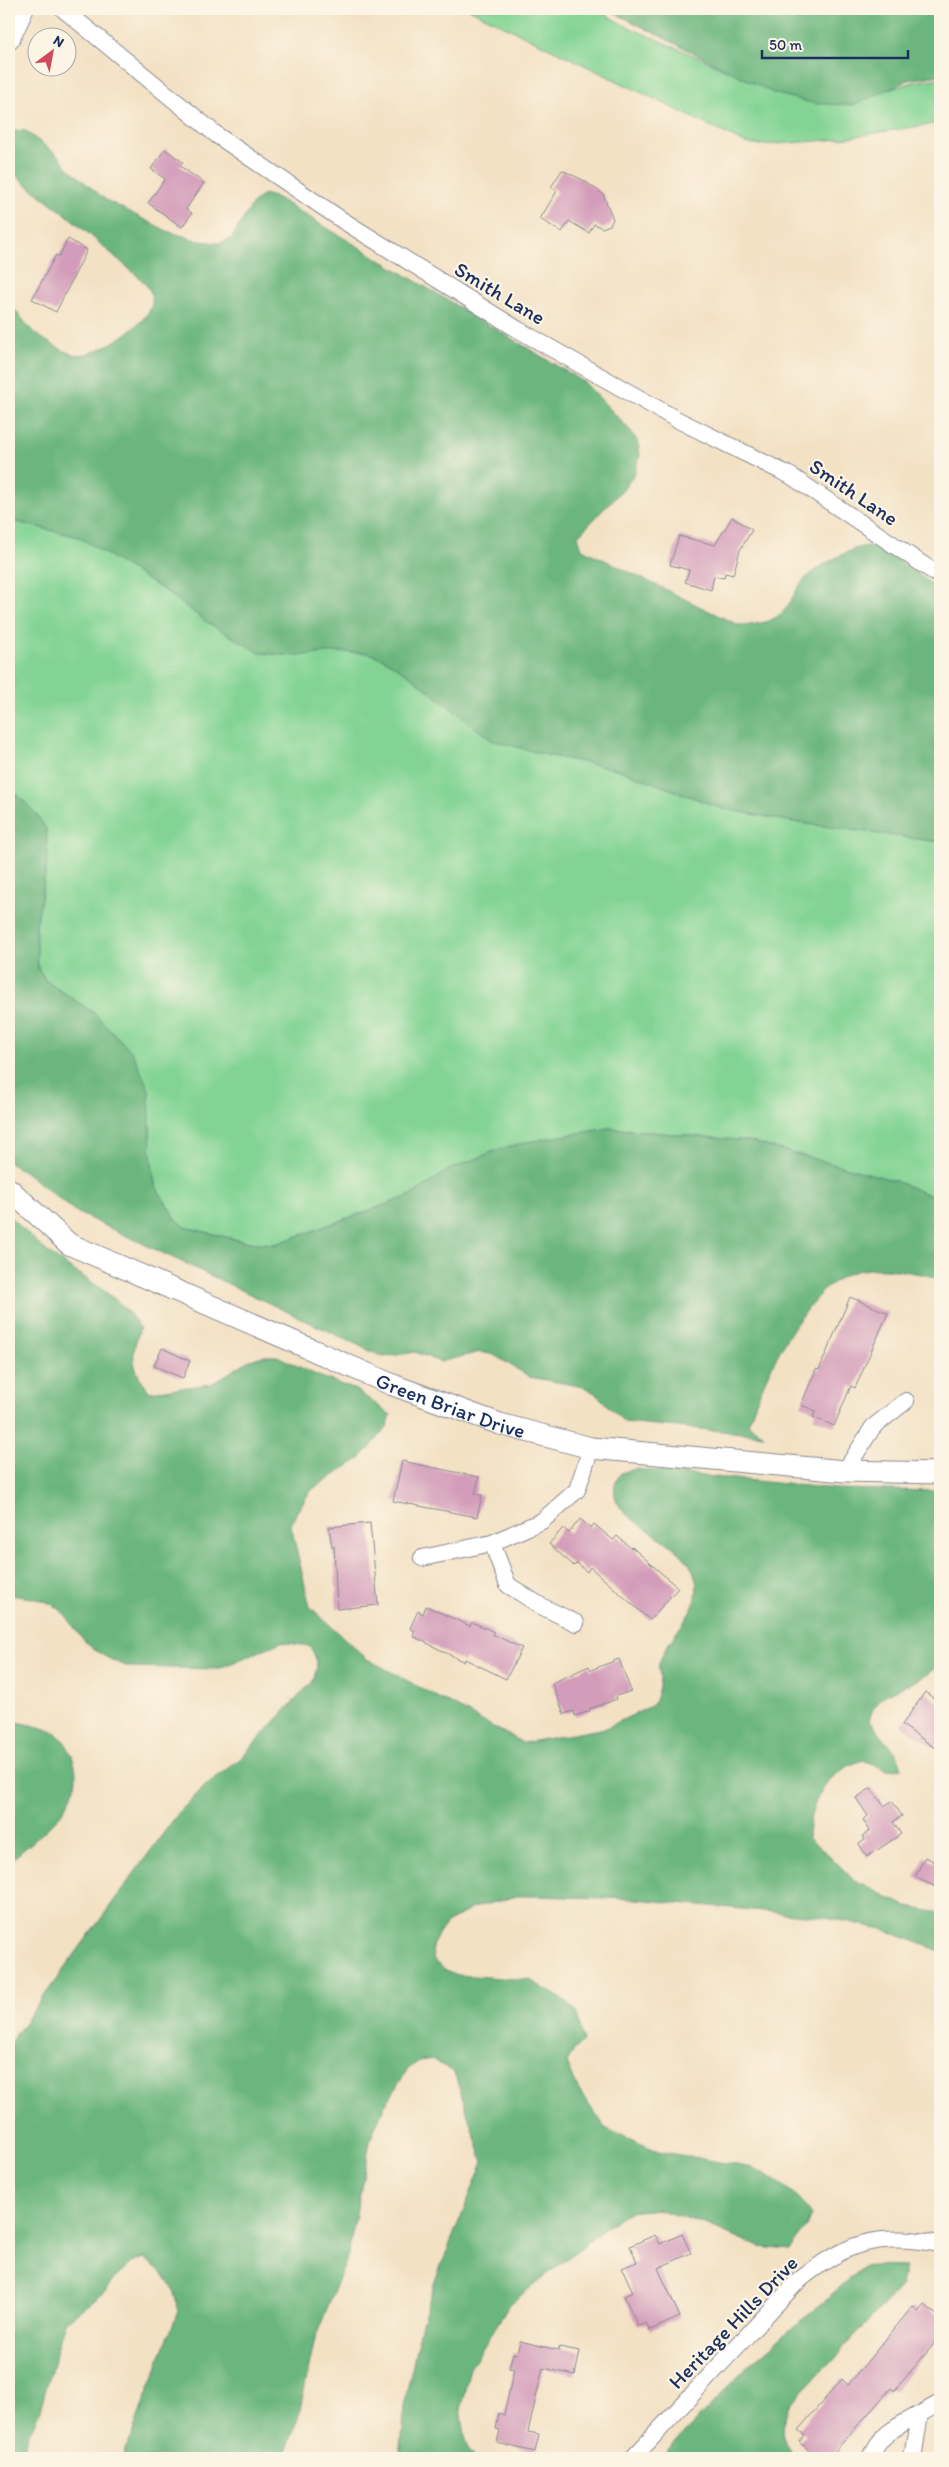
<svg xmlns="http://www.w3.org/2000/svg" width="949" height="2467" viewBox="0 0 949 2467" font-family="Itim,sans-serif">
	<rect width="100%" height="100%" fill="#fcf5e5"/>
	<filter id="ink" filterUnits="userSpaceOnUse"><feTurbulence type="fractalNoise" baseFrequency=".02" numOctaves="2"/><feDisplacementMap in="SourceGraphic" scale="10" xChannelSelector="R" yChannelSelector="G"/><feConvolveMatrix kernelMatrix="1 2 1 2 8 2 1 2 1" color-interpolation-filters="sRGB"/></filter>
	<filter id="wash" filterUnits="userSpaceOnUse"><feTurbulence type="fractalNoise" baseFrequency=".0096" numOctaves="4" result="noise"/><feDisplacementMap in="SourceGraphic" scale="20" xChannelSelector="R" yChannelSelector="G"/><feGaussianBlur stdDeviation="1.12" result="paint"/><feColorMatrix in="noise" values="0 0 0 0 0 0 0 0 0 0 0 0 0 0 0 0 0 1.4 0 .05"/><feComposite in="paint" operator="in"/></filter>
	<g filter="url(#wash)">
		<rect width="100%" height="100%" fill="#f3e1c4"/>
		<path fill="#83d494" stroke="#4f8279" d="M469,9H596L624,25L782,94L849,100L914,82L940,78V123L830,140L759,145L745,143Z
			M9,520L79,537L170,594L205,621L340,652L368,653L382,658L547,755L617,769L721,808L793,822L940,842V1200L896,1181L748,1141L609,1128L532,1141L499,1149L447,1171L412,1195L276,1244L246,1242L185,1227L175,1218L155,1185L151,1156L94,1013L46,981L38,968L36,927L48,857L31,808L9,787Z"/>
		<path fill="#6ab67e" stroke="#42726e" d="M607,9H940V75L908,80L854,105L816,104L773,93Z
			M24,130L60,157L68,168L106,200L167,231L199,241L219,243L231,239L253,203L264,194L277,198L584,382L629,429L638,442L640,456L634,474L626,486L578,536L582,549L738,625C753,625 766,624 778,616C791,608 794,589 805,579C816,568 854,545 869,546C885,547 925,580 940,590V842L793,822L721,808L617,769L547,755L491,740L409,675L382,658L368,653L340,652L293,656L260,653L205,621L170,594L79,537L9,520V305C20,313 25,325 35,333C45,341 61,350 72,354C91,361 145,326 151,307C155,296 149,288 142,280L67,215L24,183L9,168V132Z
			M9,787L31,808L46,828L48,857L36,927L38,968L46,981L94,1013L132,1052L149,1089L151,1156L155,1185L175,1218L185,1227L246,1242L276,1244L412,1195L447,1171L499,1149L532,1141L609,1128L748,1141L896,1181L940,1200V1278C914,1273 876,1263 850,1273C803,1291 763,1379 748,1424L764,1435L624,1422L595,1393L584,1387L530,1377L494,1355L480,1352L440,1362L415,1352L383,1357L76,1212L24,1171L9,1163Z
			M9,1216C26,1231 42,1249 61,1262C90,1282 121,1297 140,1328C131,1356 130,1367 150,1392L211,1384L248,1361L262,1356H277L316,1375L356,1390L391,1415L387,1427L369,1449L359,1459L311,1490L296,1513L291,1526L310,1607L367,1659L523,1743L606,1728L653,1705C657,1696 659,1689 660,1679C660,1673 657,1667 660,1661C670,1632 705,1610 695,1576C682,1534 609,1525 615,1486C615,1482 619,1476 621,1473L635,1469L836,1489L940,1491V1664C933,1669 926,1676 918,1680C894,1692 876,1691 869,1721L897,1754L902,1768L887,1770L863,1760C827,1771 809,1802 808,1838L830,1856L853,1879L907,1907L940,1913V1951L882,1929L826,1917L636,1899L533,1896H517L473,1908L448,1922L439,1933L432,1946L433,1959L445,1970L458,1975L530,1980L567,2002L576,2012L584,2041L574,2050L567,2063L578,2089L605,2128L658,2151L753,2168C776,2179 798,2193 811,2215L806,2227L789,2250L759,2247L708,2225L657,2209L630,2212L618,2218L510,2304L470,2368L461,2407L465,2436L469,2450L476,2458H400L406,2395L422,2323L436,2278L483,2162L454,2072L432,2059L419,2061L407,2070L383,2109L371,2137L348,2255L315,2339L299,2414L284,2458H123L178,2311C174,2284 166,2274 144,2258L132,2263L112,2281L104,2292L65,2322L39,2413L18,2458H9V2044L179,1812L208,1783L240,1759L311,1683C319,1668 319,1660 309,1646L281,1642L218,1669L129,1667C112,1661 93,1652 82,1638C73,1628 69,1616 58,1608C45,1598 24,1597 9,1595Z
			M9,1720C23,1724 41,1726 53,1732C64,1738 69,1748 73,1759C89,1803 37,1837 9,1862Z
			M866,2265L905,2266L901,2286L790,2405C779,2429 779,2436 795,2458H661L749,2365Z"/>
		<g id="blocks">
			<path fill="#d39cba" d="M165,149L183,162L180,166L204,183L186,209L192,213L182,227L148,203L165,179L151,169Z
				M562,170L583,180L603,194L613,219L610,225L602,228L594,224L589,233L569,221L562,232L540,219L557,191L551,187Z
				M68,239L87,250L56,312L32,299L56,255L59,256Z
				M732,517L752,530L740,550L733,575L725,573L724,578L714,576L711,590L685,582L689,570L670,565L679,536L715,545Z
				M850,1297L888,1313L855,1388L851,1386L834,1426L813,1417L816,1411L801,1405L816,1369L819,1370Z
				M162,1348L190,1361L183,1378L154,1366Z
				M402,1461L479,1477L475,1494L482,1495L477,1517L393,1501Z
				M580,1519L591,1528L594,1524L613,1540L617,1536L631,1548L632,1547L678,1588L650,1620L590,1567L587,1572L577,1563L574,1566L549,1544L563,1528L569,1533Z
				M370,1523L378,1605L337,1609L334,1546L332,1547L329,1527Z
				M426,1606L470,1626L472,1622L494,1632L492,1634L522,1648L506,1679L465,1659L464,1662L413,1636L415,1631L410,1628L418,1611L423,1614Z
				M619,1659L631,1691L616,1696L617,1699L589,1709L590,1711L575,1716L574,1711L564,1714L552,1683L589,1666L591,1670Z
				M925,1692L940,1703V1740L935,1748L902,1725Z
				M871,1788L884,1806L892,1801L902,1816L893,1822L901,1834L867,1857L859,1844L865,1840L862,1836L870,1831L863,1820L868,1816L856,1798Z
				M925,1857L940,1864V1889L915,1877Z
				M682,2234L691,2253L658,2268L680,2317L650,2330L646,2323L638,2326L624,2296L633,2292L622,2268L637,2262L630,2246L655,2235L660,2244Z
				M924,2304L940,2318V2337L894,2391L891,2388L829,2458H818L799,2442L805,2435L798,2430L842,2379L848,2385L913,2306L918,2311Z
				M520,2341L558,2350L559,2347L580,2351L575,2375L543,2368L528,2432L539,2434L535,2452L497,2443L500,2430L496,2429L499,2413L504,2415L514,2369L509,2368L513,2353L517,2354Z"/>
		</g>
	</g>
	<g filter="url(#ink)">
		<use href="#blocks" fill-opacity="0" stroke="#878891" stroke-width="1"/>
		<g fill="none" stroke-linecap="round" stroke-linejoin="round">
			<g stroke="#878891" stroke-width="18">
				<path id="minor" d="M63,9L218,136L342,220L517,329L676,419L791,476L940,576
					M845,1471L873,1427L906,1401
					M492,1543L508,1585L541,1606L576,1623
					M422,1558L492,1543L542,1521L577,1490L591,1448
					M920,2414L940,2403
					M633,2458L796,2283C845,2242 877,2232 940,2244
					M871,2458C879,2434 898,2426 920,2414L914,2452L910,2458"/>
			</g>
			<g stroke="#878891" stroke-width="23">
				<g id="tertiary">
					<path d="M9,39L23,9"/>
					<path id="s1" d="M9,1189L69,1244L393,1385L500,1424L591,1448L845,1471L940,1473"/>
				</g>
			</g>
			<use href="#minor" stroke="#fff" stroke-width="16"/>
			<use href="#tertiary" stroke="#fff" stroke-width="21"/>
		</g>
	</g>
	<g text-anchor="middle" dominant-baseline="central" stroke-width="4.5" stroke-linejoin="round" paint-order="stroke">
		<g font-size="21" fill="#1b2f5e" stroke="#fcf5e5">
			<text transform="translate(500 293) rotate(31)">Smith Lane</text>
			<text transform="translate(854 492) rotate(34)">Smith Lane</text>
			<text stroke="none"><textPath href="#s1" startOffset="496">Green Briar Drive</textPath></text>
			<text transform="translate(733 2322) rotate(-46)">Heritage Hills Drive</text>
		</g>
	</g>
	<rect width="949" height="2467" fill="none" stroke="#fcf5e5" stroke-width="30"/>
	<g transform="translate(52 52) rotate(32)"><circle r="24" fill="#fcf5e5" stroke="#a2a6af"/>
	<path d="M0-4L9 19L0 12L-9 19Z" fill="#d1495b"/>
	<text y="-8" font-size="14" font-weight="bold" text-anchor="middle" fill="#1b2f5e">N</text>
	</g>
	<path d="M762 50v8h146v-8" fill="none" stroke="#1b2f5e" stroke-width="2.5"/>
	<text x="769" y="50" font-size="15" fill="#1b2f5e" stroke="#fcf5e5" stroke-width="4" paint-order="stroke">50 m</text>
</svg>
